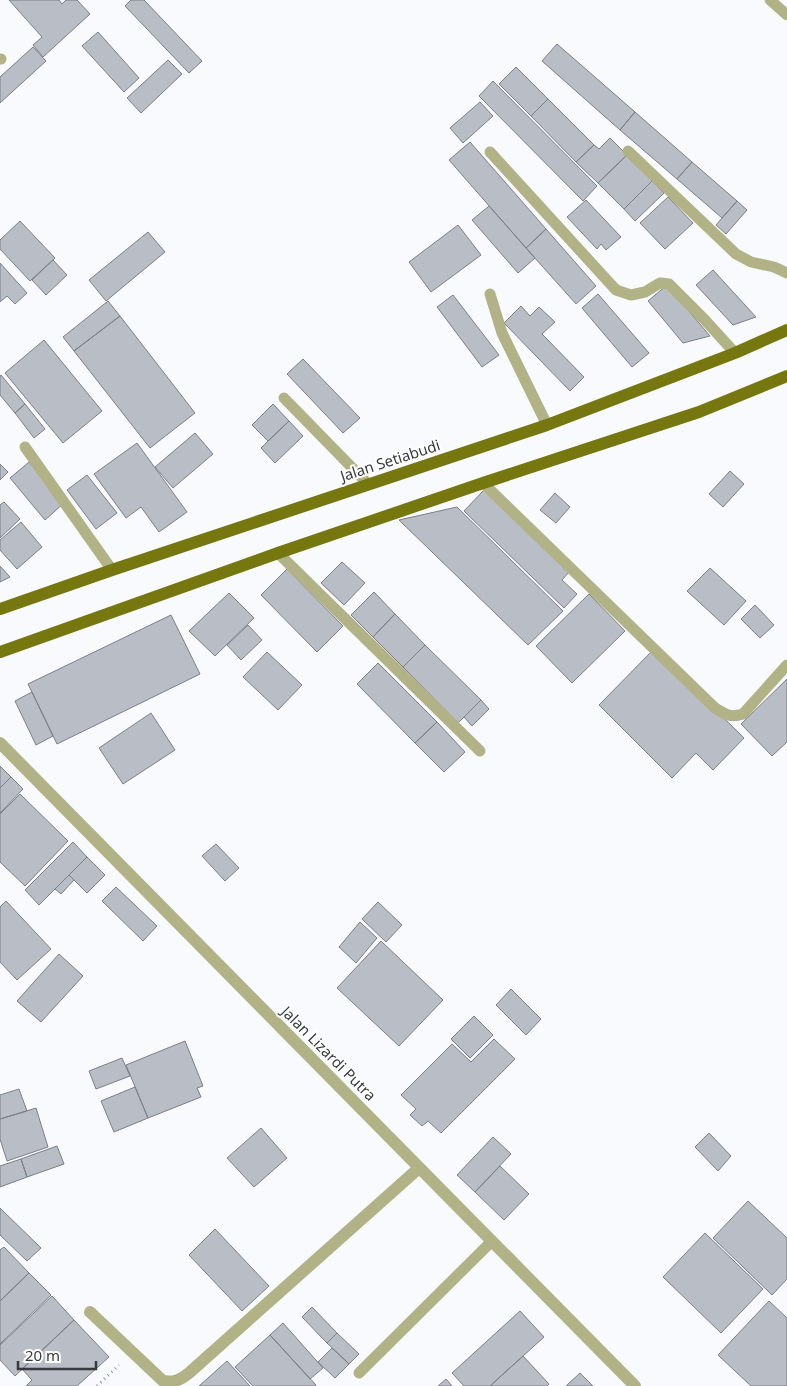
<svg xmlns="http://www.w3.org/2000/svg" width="787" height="1386" viewBox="0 0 787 1386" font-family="'Noto Sans',sans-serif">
	<rect width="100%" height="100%" fill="#f8fafe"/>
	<path fill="#b9bdc6" stroke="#7c7f88" d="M9,0H59L62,4L66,0H77L90,14L43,57L33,45L42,37Z
		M131,0H144L202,61L189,73L125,6Z
		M98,32L139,78L124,92L82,46Z
		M557,44L635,112L620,130L542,61Z
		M33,47L46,61L0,103V77Z
		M168,60L182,74L141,113L127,98Z
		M516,67L548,99L531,116L499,84Z
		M493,81L597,186L583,201L479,96Z
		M548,99L594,145L576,162L531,116Z
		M480,102L493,116L463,143L450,128Z
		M635,112L692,162L677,179L620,130Z
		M610,138L627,155L598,183L576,162L594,145L599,149Z
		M470,142L546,229L526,248L449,160Z
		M627,155L652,181L624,209L598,183Z
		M692,162L737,201L722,218L677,179Z
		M652,181L664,193L635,221L624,209Z
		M668,197L693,223L665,249L640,223Z
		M586,200L621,237L606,250L601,244L597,249L567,217Z
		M737,201L747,210L726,234L716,225Z
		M489,206L535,258L518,273L472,220Z
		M20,221L55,258L30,281L0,249V240Z
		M458,225L481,255L431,292L409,262Z
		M546,229L596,286L576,304L526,248Z
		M148,232L165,252L106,301L89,280Z
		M53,260L67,275L46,295L32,280Z
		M0,263L27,293L15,304L7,296L0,302Z
		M713,270L756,317L733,325L696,285Z
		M667,285L710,336L683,343L648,301Z
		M598,294L649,353L632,367L582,308Z
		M453,295L499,355L482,367L437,307Z
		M108,301L120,316L74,351L63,337Z
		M521,306L530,316L539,307L555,322L542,334L584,377L570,391L504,323Z
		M120,316L195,413L150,448L74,351Z
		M44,340L102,411L63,443L5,373Z
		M303,359L360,418L343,433L287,374Z
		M1,375L25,404L15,413L0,395V376Z
		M25,404L45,429L34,438L15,413Z
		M273,404L289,421L268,441L252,425Z
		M289,421L303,436L275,463L261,448Z
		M195,433L213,454L173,488L155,467Z
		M137,443L187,512L159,532L141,507L126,518L94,474Z
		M29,462L64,503L45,520L10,478Z
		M0,464L8,472L0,480Z
		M730,471L744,484L723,507L709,494Z
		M87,475L117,513L96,529L67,490Z
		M484,490L569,572L562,580L577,594L564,608L464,511Z
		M555,493L570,507L556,523L540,510Z
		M4,502L20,519L0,538V505Z
		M457,507L563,611L528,645L399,520Z
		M21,522L42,547L17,569L0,550V540Z
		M342,562L365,583L344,605L321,583Z
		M0,566L10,577L0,582Z
		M710,568L746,601L724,625L687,591Z
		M287,569L343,626L317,652L261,595Z
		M374,592L395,614L373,637L351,615Z
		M229,593L254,618L215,656L189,631Z
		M589,594L625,631L572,683L536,646Z
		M755,605L774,625L760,638L741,619Z
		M395,614L425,645L403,667L373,637Z
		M171,615L200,674L57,744L28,684Z
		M248,625L262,640L241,660L227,645Z
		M425,645L481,700L458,723L403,667Z
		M654,649L744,738L713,770L696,753L672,778L599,705Z
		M267,652L302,685L278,710L243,677Z
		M378,663L437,722L415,743L357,684Z
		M787,679V742L772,756L741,724Z
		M32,692L53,736L36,745L15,701Z
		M481,700L489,709L472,726L464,717Z
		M151,713L175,750L123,784L99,748Z
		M437,722L465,752L444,772L415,743Z
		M0,766L11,777L0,788Z
		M11,777L23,789L0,813V788Z
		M20,794L68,841L25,886L0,862V814Z
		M73,842L87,857L39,905L25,890Z
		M216,844L239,868L225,881L202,856Z
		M87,857L105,875L87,893L69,875Z
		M69,875L74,880L61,894L55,889Z
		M116,887L157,926L143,941L102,901Z
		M6,901L51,949L17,980L0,962V907Z
		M378,902L402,925L386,942L362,919Z
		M360,922L377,938L356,963L339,947Z
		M381,941L443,1000L399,1046L337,988Z
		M59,954L83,976L41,1022L17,1001Z
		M511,989L541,1019L526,1035L496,1005Z
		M474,1016L493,1035L470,1058L451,1039Z
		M494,1039L515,1059L441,1133L428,1121L422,1126L410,1115L416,1109L401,1095L452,1044L471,1062Z
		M185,1041L203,1086L197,1088L201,1097L148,1118L126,1065Z
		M122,1058L130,1076L96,1089L89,1071Z
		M135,1087L148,1118L114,1132L101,1101Z
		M19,1089L27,1111L0,1119V1095Z
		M36,1108L48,1147L7,1161L0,1139V1119Z
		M261,1128L287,1158L254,1187L227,1158Z
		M709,1133L731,1156L718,1171L695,1147Z
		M493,1137L511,1154L475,1192L457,1175Z
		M57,1146L64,1164L27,1177L21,1159Z
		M21,1159L27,1177L0,1187V1166Z
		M500,1166L529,1194L504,1220L475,1192Z
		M748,1201L787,1238V1279L772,1295L713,1238Z
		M0,1208L41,1248L27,1261L0,1235Z
		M215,1229L269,1286L242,1311L189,1255Z
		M705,1233L763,1289L721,1333L663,1277Z
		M4,1247L29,1273L0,1301V1250Z
		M29,1273L51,1295L0,1344V1301Z
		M52,1296L74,1320L15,1376L0,1360V1345Z
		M769,1301L787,1318V1386H751L718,1355Z
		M312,1307L337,1333L327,1343L302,1317Z
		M520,1311L544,1337L490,1386H464L452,1373Z
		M74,1320L109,1357L77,1386H26L32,1380L22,1369Z
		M283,1323L323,1368L310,1379L270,1335Z
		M337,1333L359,1354L349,1364L327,1343Z
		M270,1335L316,1385L315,1386H253L235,1367Z
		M332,1348L349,1364L335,1378L318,1362Z
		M523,1356L549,1384L547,1386H490Z
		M227,1361L250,1386H199Z
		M580,1373L593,1386H566Z
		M446,1379L452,1386H438Z"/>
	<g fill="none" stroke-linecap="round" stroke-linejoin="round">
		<path stroke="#939599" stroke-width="3" stroke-dasharray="1 4" stroke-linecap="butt" d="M97,1386L119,1365"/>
		<path stroke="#b1b386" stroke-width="11" d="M770,0L787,15
			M0,59H1
			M628,151L736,254L751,262L774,267L787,273
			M490,152L616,290L631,295L645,292L660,283L669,284L705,320L735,353
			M490,294L502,333L547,425
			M284,398L368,484
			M25,447L112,570
			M483,483L715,708C726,715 731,718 743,714L787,665
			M278,553L480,751
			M359,1373L492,1241"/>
		<path stroke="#b1b386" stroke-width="12" d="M0,743L635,1386
			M90,1312L163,1381C174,1383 180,1380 189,1373L419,1168"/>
		<path stroke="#76770e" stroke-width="12" d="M0,609L112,570L547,425L735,353L787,330
			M0,652L278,553L483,483L699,412L787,376"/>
	</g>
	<g text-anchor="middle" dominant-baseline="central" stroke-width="4" stroke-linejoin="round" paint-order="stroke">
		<g font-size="15" fill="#383a3e" stroke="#fff">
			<text transform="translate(390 460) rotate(-18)">Jalan Setiabudi</text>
			<text transform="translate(329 1053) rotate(45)">Jalan Lizardi Putra</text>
		</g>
	</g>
	<path d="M18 1361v8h78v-8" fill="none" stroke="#383a3e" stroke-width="2.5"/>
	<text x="25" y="1361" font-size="15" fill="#383a3e" stroke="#ffffff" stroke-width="4" paint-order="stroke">20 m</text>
</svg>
